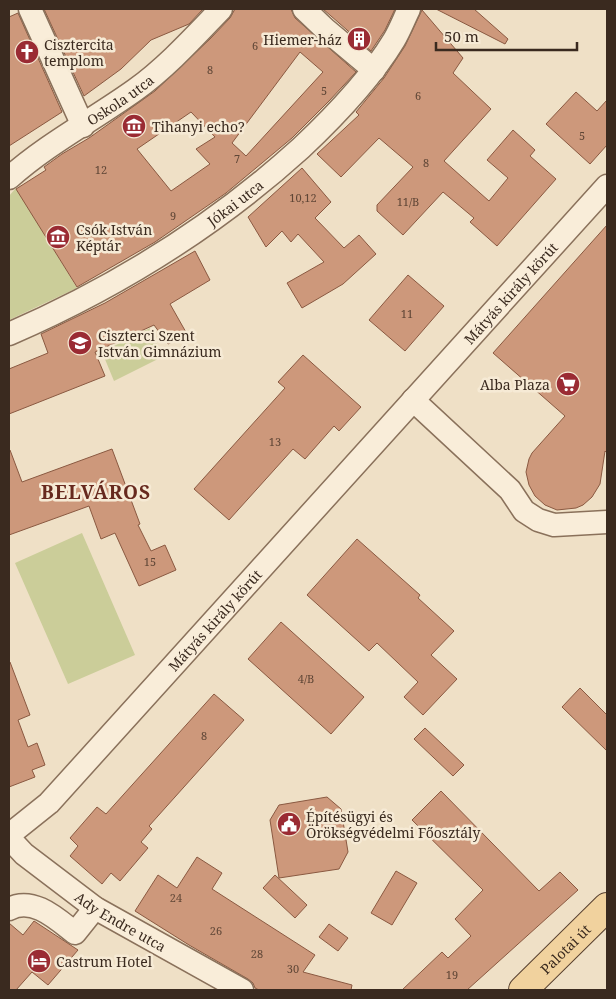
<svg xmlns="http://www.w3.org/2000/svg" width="616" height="999" viewBox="0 0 616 999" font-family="'Noto Serif',serif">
	<rect width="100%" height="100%" fill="#efe0c6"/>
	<path fill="#cbcd99" d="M16,188L77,288L9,320V196Z
		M150,328L162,357L114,381L102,352Z
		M82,533L135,655L68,684L15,563Z"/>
	<path fill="#cd987b" stroke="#8a5941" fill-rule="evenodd" d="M44,9H203L189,24L151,40L121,69L84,96Z
		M235,9H291L295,18L356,72L329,101L292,138L226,193L155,242L77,287L16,189L46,170L44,167L62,154L89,138L155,91L210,39L230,18ZM300,52L323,72L246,156L232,143ZM191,112L215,137L196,149L210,164L171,191L137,149Z
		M323,9H395L385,30L371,51Z
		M436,9H474L508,39L505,44Z
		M422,10L463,58L453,73L491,109L444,161L489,201L508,178L487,160L513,130L535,150L530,156L556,179L497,246L470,222L474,218L443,192L403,235L377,211V205L413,167L379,138L341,177L317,154L359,115L356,112L384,78L405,46Z
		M18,13L62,112L9,146V17Z
		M576,92L597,111L607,100V145L590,164L546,124Z
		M302,168L331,202L315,218L344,248L359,235L376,254L343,284L302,308L287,283L324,262L298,234L291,242L282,231L266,247L248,217Z
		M607,225V453L605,451L600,484L592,497L583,505L576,508L557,510L545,505L535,496L529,485L526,472L529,459L532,453L565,416L493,353Z
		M195,251L210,280L170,304L187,334L168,344L154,325L95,352L105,376L9,414V369L48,353L41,334L105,303Z
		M408,275L444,306L405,351L369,320Z
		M303,355L361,407L339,431L334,426L305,459L293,449L229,520L194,489L285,388L278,382Z
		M112,449L140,524L138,525L151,551L165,545L176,570L139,586L115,533L101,539L89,506L9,535V450H10L22,482Z
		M357,539L420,595L418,598L454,631L431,655L457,679L423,715L404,697L418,682L377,643L369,651L307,595Z
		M281,622L364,697L331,734L248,659Z
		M10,662L30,715L18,720L28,747L37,743L45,765L32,770L35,777L9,787V663Z
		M580,688L607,715V751L562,707Z
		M214,694L244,720L149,826L152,829L141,842L148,848L120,881L111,873L102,884L70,856L78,846L70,838L97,807L106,814Z
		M425,728L464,765L453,776L414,739Z
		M441,791L539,891L560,872L578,890L467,990H402L442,952L448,958L471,936L455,919L483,890L412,820Z
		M327,797L341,809L348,852L339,869L279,878L270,820L279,805Z
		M197,857L222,873L212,889L315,955L303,972L352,985L351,990H259L255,988L253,983L248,979L189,945L135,911L158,875L177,888Z
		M396,871L417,883L392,925L371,913Z
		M275,875L307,905L295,918L263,888Z
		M34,921L78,950L48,985L32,972L16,990H9V923L23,935Z
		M329,924L348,938L338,951L319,937Z"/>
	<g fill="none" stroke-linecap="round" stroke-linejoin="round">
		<g stroke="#8a715b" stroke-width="25">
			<g id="minor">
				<path d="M30,9L83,126"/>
				<path d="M304,9L325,29L374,70"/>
				<path id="s1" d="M9,178C47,144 93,120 135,90C167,67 194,37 221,9"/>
				<path id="s2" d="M9,334C115,288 215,226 301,148C335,116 370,80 394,40C400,30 404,19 409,9"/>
				<path d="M413,400L510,490L524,511L538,520L554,525L607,522"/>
				<path id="s3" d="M9,835L49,803L607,186"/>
				<path id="s4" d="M9,838L24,854L95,908L242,990"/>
				<path d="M9,909C33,896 57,919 75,933L95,908"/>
			</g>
		</g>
		<g stroke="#58402f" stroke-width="30">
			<g id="major">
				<path id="s5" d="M523,990L607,907"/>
			</g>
		</g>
		<use href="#minor" stroke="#f9edd9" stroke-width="22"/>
		<use href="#major" stroke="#f1d29e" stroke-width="28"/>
	</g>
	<defs>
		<g id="building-disc" transform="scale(1.25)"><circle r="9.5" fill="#9a2b33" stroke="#f6ead5"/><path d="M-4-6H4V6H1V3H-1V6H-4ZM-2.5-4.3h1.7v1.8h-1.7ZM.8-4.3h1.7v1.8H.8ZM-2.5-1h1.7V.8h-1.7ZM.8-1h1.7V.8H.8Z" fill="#fff"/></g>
		<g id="church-disc" transform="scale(1.25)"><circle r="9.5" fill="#9a2b33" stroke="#f6ead5"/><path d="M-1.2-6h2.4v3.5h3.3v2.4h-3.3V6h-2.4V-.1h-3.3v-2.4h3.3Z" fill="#fff"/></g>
		<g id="museum-disc" transform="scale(1.25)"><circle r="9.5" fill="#9a2b33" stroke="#f6ead5"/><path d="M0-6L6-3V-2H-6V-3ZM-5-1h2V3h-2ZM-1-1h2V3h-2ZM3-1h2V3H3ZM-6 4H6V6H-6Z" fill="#fff"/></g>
		<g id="school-disc" transform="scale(1.25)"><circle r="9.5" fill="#9a2b33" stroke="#f6ead5"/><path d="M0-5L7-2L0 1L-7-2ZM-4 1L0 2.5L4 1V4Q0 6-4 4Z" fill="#fff"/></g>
		<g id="supermarket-disc" transform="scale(1.25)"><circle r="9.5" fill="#9a2b33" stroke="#f6ead5"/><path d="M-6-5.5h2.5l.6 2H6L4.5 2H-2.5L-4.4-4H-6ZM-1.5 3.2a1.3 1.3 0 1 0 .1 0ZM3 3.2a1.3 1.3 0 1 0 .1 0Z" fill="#fff"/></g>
		<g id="civic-disc" transform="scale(1.25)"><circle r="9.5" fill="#9a2b33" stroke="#f6ead5"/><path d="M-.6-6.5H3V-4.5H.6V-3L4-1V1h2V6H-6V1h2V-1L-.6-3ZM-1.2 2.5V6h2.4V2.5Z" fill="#fff"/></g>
		<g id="hotel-disc" transform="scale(1.25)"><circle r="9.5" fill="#9a2b33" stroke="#f6ead5"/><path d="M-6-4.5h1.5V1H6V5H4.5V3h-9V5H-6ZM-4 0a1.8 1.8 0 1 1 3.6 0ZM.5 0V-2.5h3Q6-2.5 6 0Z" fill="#fff"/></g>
	</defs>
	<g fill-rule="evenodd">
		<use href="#building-disc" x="359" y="39"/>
		<use href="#church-disc" x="27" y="52"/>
		<use href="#museum-disc" x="134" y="126"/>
		<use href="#museum-disc" x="58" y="237"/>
		<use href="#school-disc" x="80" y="343"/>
		<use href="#supermarket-disc" x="568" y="384"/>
		<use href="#civic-disc" x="289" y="824"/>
		<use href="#hotel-disc" x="39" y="961"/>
	</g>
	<g text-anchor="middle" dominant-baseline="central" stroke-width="5" stroke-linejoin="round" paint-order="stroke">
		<g font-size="11" fill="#5f4636">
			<text x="255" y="45">6</text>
			<text x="210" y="69">8</text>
			<text x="324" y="90">5</text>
			<text x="418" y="95">6</text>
			<text x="582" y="135">5</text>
			<text x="237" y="158">7</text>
			<text x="426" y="162">8</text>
			<text x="101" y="169">12</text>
			<text x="303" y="197">10,12</text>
			<text x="408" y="201">11/B</text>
			<text x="173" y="215">9</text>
			<text x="407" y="313">11</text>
			<text x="275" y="441">13</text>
			<text x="150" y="561">15</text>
			<text x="306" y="678">4/B</text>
			<text x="204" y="735">8</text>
			<text x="176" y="897">24</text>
			<text x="216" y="930">26</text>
			<text x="257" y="953">28</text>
			<text x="293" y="968">30</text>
			<text x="452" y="974">19</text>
		</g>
		<g font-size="14" fill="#3a2a1f" stroke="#f6ead5" text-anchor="start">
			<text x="342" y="39" text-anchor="end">Hiemer-ház</text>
			<text x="44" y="44">Cisztercita<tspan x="44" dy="16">templom</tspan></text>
			<text x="152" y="126">Tihanyi echo?</text>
			<text x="76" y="229">Csók István<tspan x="76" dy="16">Képtár</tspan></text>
			<text x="98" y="335">Ciszterci Szent<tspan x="98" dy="16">István Gimnázium</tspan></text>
			<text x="550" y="384" text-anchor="end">Alba Plaza</text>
			<text x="306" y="816">Építésügyi és<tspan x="306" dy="16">Örökségvédelmi Főosztály</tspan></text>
			<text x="56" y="961">Castrum Hotel</text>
		</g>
		<g font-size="14" fill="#3a2a1f" stroke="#f6ead5">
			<text stroke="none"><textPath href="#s1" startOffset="136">Oskola utca</textPath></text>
			<text stroke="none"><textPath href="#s2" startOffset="262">Jókai utca</textPath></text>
			<text stroke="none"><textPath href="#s3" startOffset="739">Mátyás király körút</textPath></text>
			<text stroke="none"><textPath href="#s3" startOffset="298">Mátyás király körút</textPath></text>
			<text stroke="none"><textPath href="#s4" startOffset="140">Ady Endre utca</textPath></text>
			<text stroke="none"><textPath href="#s5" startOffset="59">Palotai út</textPath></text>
		</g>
		<g font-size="19" font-weight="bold" letter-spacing="1" fill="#67291e" stroke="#f6ead5">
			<text x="96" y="492">BELVÁROS</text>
		</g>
	</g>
	<rect width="616" height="999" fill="none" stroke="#3a2a1f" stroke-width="20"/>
	<path d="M436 42v8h141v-8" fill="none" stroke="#3a2a1f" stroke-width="2.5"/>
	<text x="444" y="42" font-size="15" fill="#3a2a1f" stroke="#f6ead5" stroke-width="4" paint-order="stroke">50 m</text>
</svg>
